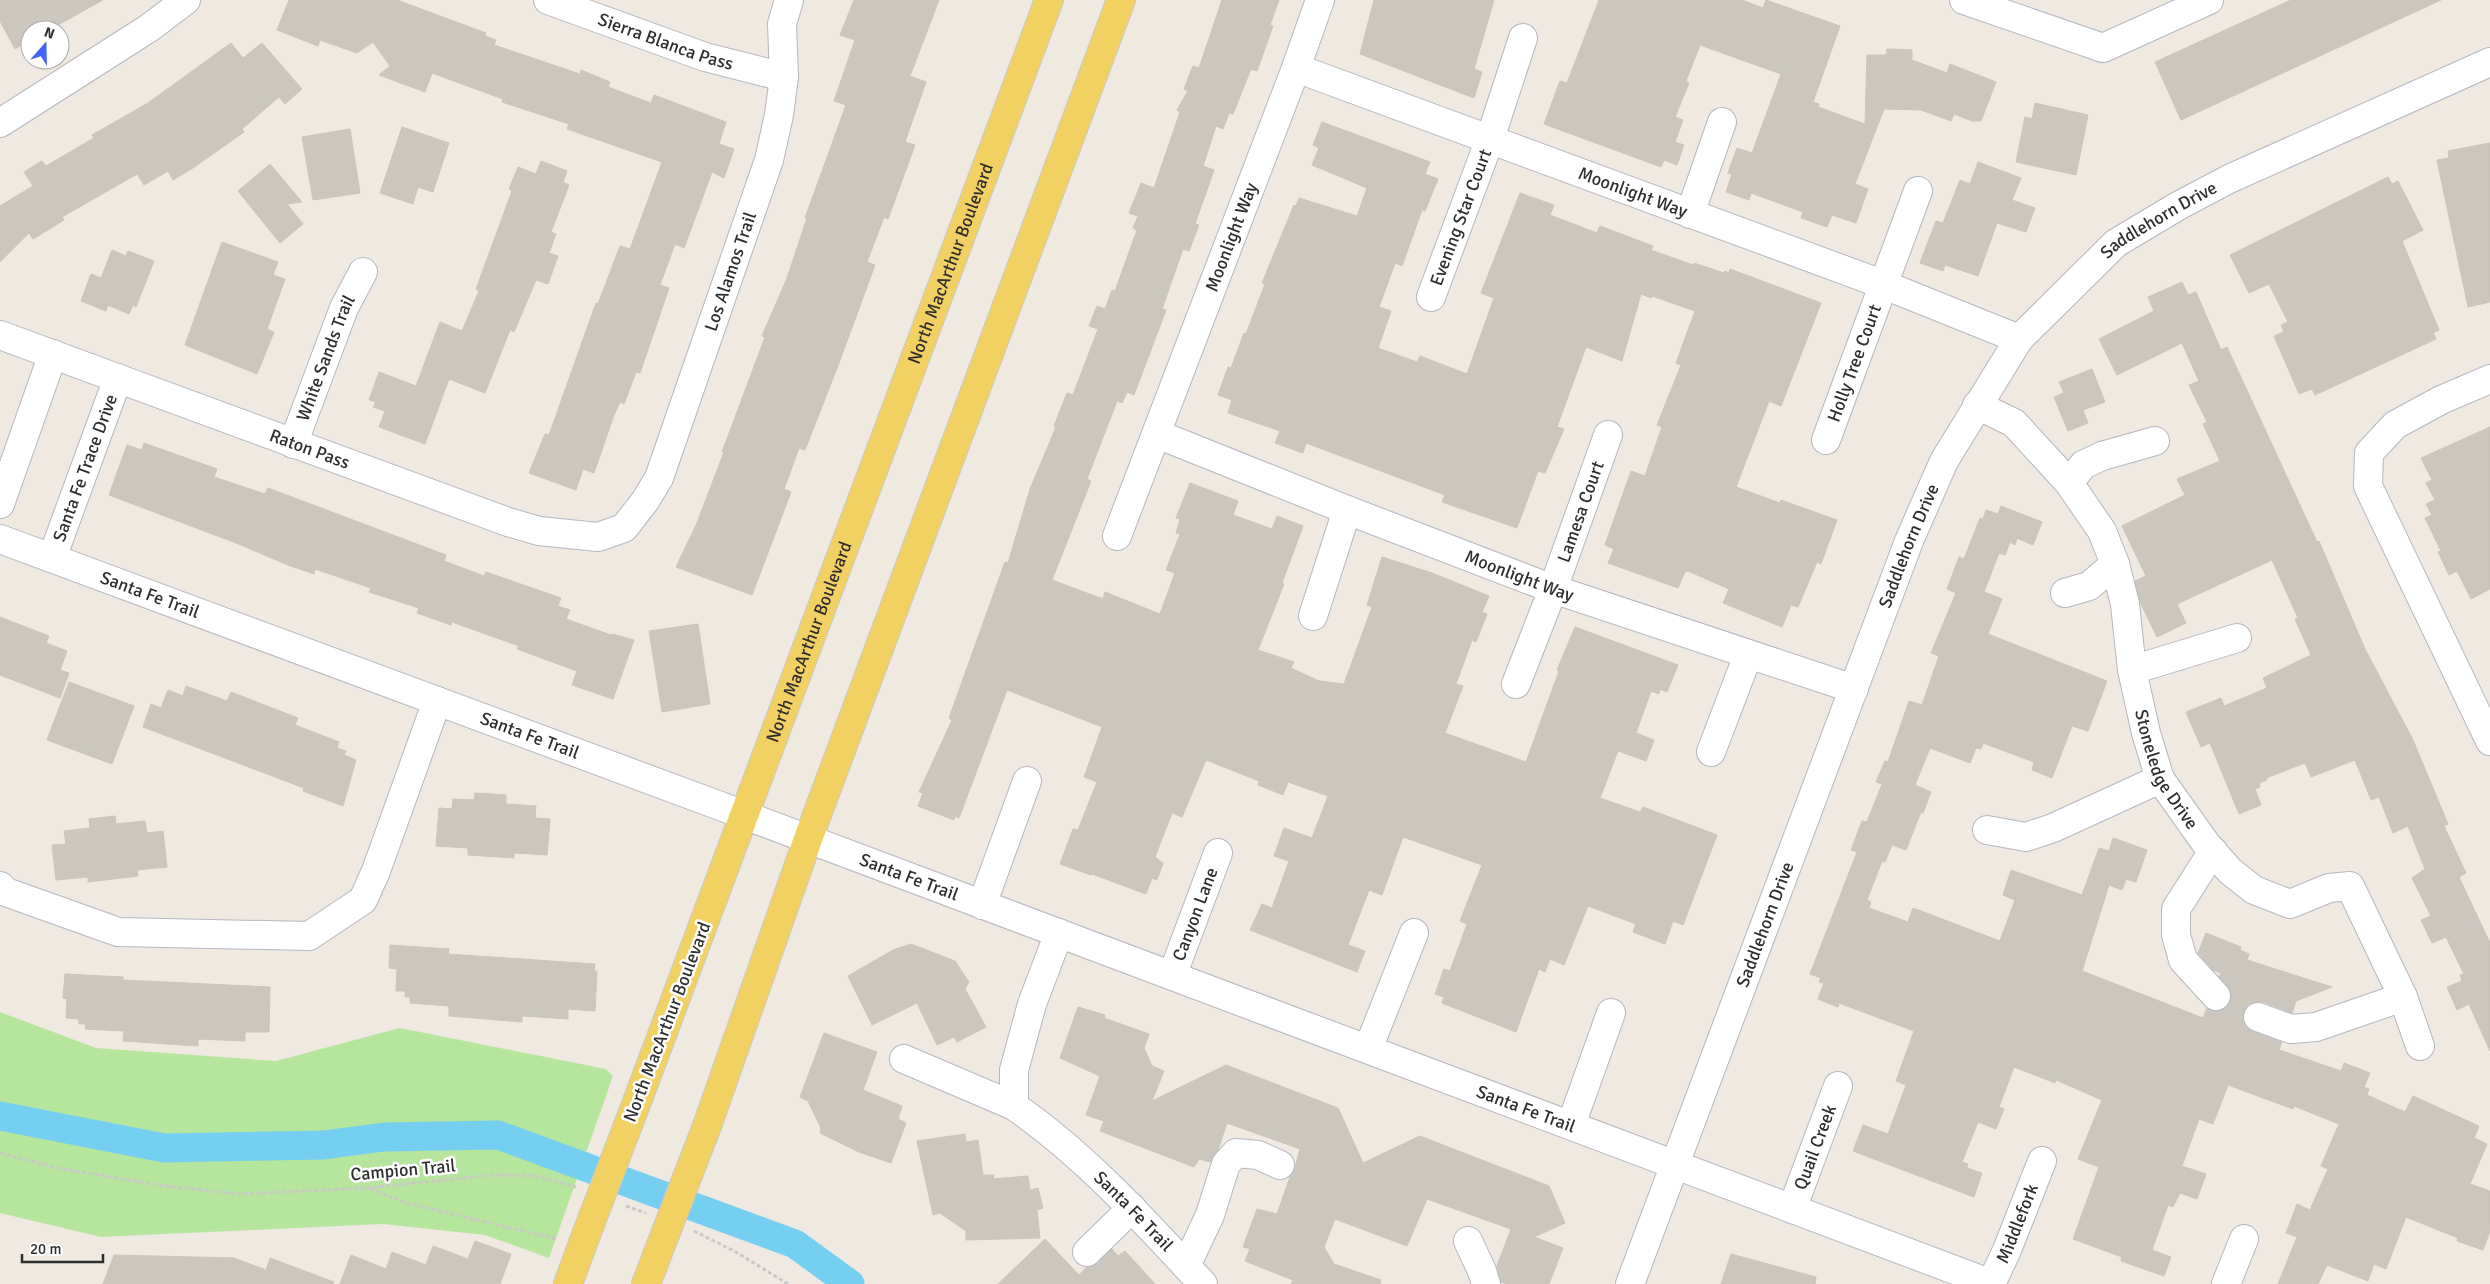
<svg xmlns="http://www.w3.org/2000/svg" width="2490" height="1284" viewBox="0 0 2490 1284" font-family="Signika,sans-serif">
	<rect width="100%" height="100%" fill="#efe9e1"/>
	<path fill="#b6e59e" d="M0,1012L96,1048L276,1061L400,1028L606,1069L613,1076L549,1258L485,1235L383,1224L101,1237L0,1213Z"/>
	<g fill="none" stroke-linecap="round" stroke-linejoin="round">
		<path stroke="#75cff0" stroke-width="29" d="M0,1116L164,1148L324,1145L384,1137L498,1135L795,1244L850,1284"/>
	</g>
	<path fill="#cbc7bf" stroke="#cbc5ba" d="M0,0H103L49,30H30V40L15,49L0,21Z
		M289,0H397L486,33L485,36L496,40L494,45L580,74L581,70L610,82L608,87L651,103L654,95L726,122L719,144L734,149L724,178L712,172L684,248L675,244L660,285L669,288L640,373L636,372L624,404L620,402L614,415L594,473L583,469L576,490L529,473L545,434L549,435L596,303L598,304L620,246L630,249L662,162L567,129L569,124L502,102L503,99L432,73L425,92L379,75L390,66L373,42L357,53L320,40L318,46L277,30Z
		M854,0H939L910,76L926,82L905,142L915,145L888,219L884,217L867,262L875,265L839,363L805,450L799,448L784,489L791,492L752,595L676,567L697,523L724,452H722L765,337L762,336L787,278L807,218H805L846,105L834,101L855,40L840,35Z
		M1222,0H1279L1270,25L1273,26L1257,71L1251,69L1233,114L1229,113L1223,129L1216,126L1203,166L1214,170L1195,224L1199,225L1189,251L1183,249L1162,309L1166,310L1134,395L1127,392L1122,403L1117,401L1087,479L1091,481L1052,580L1103,599L1105,592L1160,614L1175,573L1166,570L1180,534L1176,533L1180,519L1176,518L1190,483L1238,501L1233,515L1272,529L1277,516L1303,526L1282,583L1284,584L1258,650L1294,662L1291,668L1319,681L1344,684L1372,607L1367,605L1382,557L1432,573L1489,596L1482,612L1487,614L1476,642L1472,640L1456,684L1463,686L1445,733L1526,762L1559,671L1557,670L1575,627L1678,665L1667,692L1660,689L1659,694L1651,691L1636,733L1654,740L1646,761L1618,751L1600,798L1640,812L1643,807L1717,835L1683,925L1673,921L1665,944L1633,932L1636,924L1588,906L1564,965L1550,959L1545,972L1539,969L1516,1032L1442,1003L1444,997L1435,994L1444,969L1450,971L1467,924L1460,921L1482,865L1403,837L1382,895L1369,890L1348,945L1365,951L1357,972L1250,930L1262,904L1272,908L1289,861L1274,856L1284,828L1312,838L1328,796L1288,782L1283,795L1258,785L1259,781L1206,760L1182,817L1172,813L1155,857L1163,863L1157,880L1152,878L1146,894L1092,874L1091,875L1060,864L1073,829L1078,830L1097,782L1084,777L1102,727L1007,690L959,818L955,816L954,820L918,806L923,793L919,792L952,720L949,718L1005,562L1008,563L1030,489L1056,427L1054,426L1067,393L1073,395L1098,329L1089,326L1097,306L1105,309L1112,290L1115,291L1137,230L1133,228L1138,216L1129,213L1141,183L1154,188L1180,112L1177,110L1188,91L1184,89L1193,66L1199,68Z
		M1374,0H1494L1474,69L1482,72L1474,98L1360,54Z
		M1599,0H1742L1763,8L1766,0L1840,26L1813,102L1819,104L1818,107L1865,124L1867,55H1886L1887,49L1912,50V60L1947,73L1950,64L1996,82L1981,121H1972L1954,114L1951,121L1921,110L1884,109L1855,184L1868,189L1856,223L1832,215L1827,227L1801,218L1803,212L1751,193L1749,200L1726,192L1732,174L1728,173L1737,148L1752,153L1781,74L1700,45L1686,81L1689,83L1675,117L1683,120L1675,142L1684,145L1677,165L1664,160L1661,167L1544,124L1560,81L1567,83Z
		M2291,0H2441L2181,120L2155,62Z
		M231,43L243,58L262,43L302,89L285,104L279,97L242,129L244,132L193,168L173,180L168,171L144,185L137,174L62,217L64,220L33,239L29,233L0,262V206L33,186L24,172L42,161L46,166L94,138L92,135L148,103Z
		M2035,103L2088,115L2076,175L2016,162L2025,117L2032,119Z
		M1322,122L1430,162L1425,174L1438,179L1425,211L1422,210L1402,266L1395,263L1379,307L1391,311L1378,348L1417,362L1420,356L1467,374L1494,298L1481,293L1520,193L1554,205L1550,215L1597,233L1600,226L1653,246L1651,250L1693,265L1694,263L1724,273L1725,271L1729,273L1730,269L1821,303L1781,406L1769,401L1736,487L1780,503L1781,500L1837,520L1821,564L1817,562L1798,607L1791,605L1782,627L1723,603L1729,589L1688,571L1685,572L1678,588L1608,563L1614,549L1605,545L1631,471L1645,476L1662,427L1657,425L1681,365L1676,363L1695,311L1652,296L1651,298L1641,294L1622,361L1586,347L1557,427L1564,429L1545,473L1538,471L1517,528L1442,502L1445,495L1306,443L1303,453L1275,443L1280,431L1228,413L1232,400L1218,395L1228,367L1231,368L1244,333L1246,334L1265,284L1262,283L1294,205L1296,206L1299,198L1357,216L1367,188L1312,165L1319,148L1313,145Z
		M402,127L449,143L433,192L418,187L413,204L380,193Z
		M350,129L360,193L313,200L302,137Z
		M2490,143V302L2468,307L2437,160L2449,158L2448,151Z
		M541,161L567,171L563,182L569,185L551,232L556,234L549,253L558,256L548,284L536,280L514,332L510,330L485,393L449,379L425,444L379,427L385,411L373,407L376,402L369,400L379,372L416,386L440,322L462,331L479,291L476,289L512,191L509,189L518,167L536,174Z
		M1978,162L2021,178L2012,200L2035,208L2026,232L1997,223L1978,276L1945,265L1943,271L1920,263L1936,221L1943,223L1960,180L1970,184Z
		M270,164L302,202L287,204L303,224L280,243L238,191Z
		M2388,177L2392,184L2398,181L2423,230L2402,241L2439,330L2433,333L2436,339L2315,395L2312,389L2299,394L2274,336L2284,332L2281,325L2288,322L2269,284L2249,293L2230,255Z
		M222,242L278,262L273,275L285,279L267,329L274,332L257,374L185,345Z
		M112,250L126,256L128,251L154,261L136,307L133,305L129,314L108,305L106,311L81,301L91,274L101,278Z
		M2182,282L2188,295L2196,292L2221,350L2227,347L2317,542L2319,541L2365,649L2413,740L2448,824L2444,826L2466,873L2459,877L2490,943V1051L2469,1004L2457,1010L2447,987L2462,981L2460,975L2464,974L2446,937L2432,943L2421,920L2431,916L2412,878L2425,869L2408,826L2393,833L2379,797L2371,800L2355,760L2311,777L2305,763L2266,778L2267,780L2259,783L2260,787L2255,789L2261,805L2239,814L2210,743L2201,747L2186,712L2221,698L2224,706L2267,688L2263,678L2311,655L2295,619L2298,618L2272,560L2177,604L2186,623L2157,637L2141,604L2135,581L2146,576L2122,526L2185,495L2177,479L2220,461L2203,424L2207,422L2189,385L2199,381L2182,343L2117,375L2099,339L2154,311L2148,297Z
		M2092,369L2105,402L2083,410L2088,423L2068,431L2054,397L2064,393L2059,382Z
		M2490,427V589L2471,599L2457,571L2449,575L2438,552L2441,551L2425,518L2432,515L2426,504L2435,500L2426,483L2432,480L2421,458Z
		M144,443L217,469L214,477L265,494L268,488L446,555L444,561L484,576L486,572L561,598L558,606L570,610L566,619L611,635L612,634L634,640L613,699L572,685L577,671L517,649L519,646L452,622L451,625L417,613L419,608L369,592L371,588L315,569L314,574L288,565L236,543L109,495L127,445L142,450Z
		M2001,506L2042,522L2033,545L2017,538L2015,545L2010,542L2005,555L1999,553L1984,592L2002,599L1988,634L2107,681L2088,731L2072,726L2052,778L2032,770L2034,762L1983,743L1981,749L1976,748L1970,763L1930,748L1915,785L1931,792L1923,813L1921,812L1906,850L1892,845L1885,862L1882,861L1867,900L1871,902L1869,908L1908,922L1913,908L2000,941L2015,900L2003,895L2011,870L2082,895L2099,848L2109,851L2113,838L2147,850L2136,882L2126,879L2122,890L2109,885L2082,971L2203,1018L2207,1008L2219,1011L2226,1008L2231,1001V993L2219,977L2221,973L2213,970L2198,953L2206,933L2241,947L2240,950L2249,954L2247,960L2332,987L2296,1001L2292,1013L2263,1002H2255L2248,1005L2244,1011L2243,1020L2246,1027L2252,1031L2282,1042L2279,1050L2341,1071L2344,1063L2370,1073L2364,1087L2369,1089L2367,1095L2405,1112L2413,1096L2479,1126L2474,1138L2487,1144L2470,1184L2490,1191V1231L2483,1250L2457,1241L2458,1238L2406,1217L2386,1269L2374,1264L2368,1281L2327,1265L2318,1284H2278L2297,1237L2286,1233L2297,1204L2310,1210L2328,1169L2321,1166L2339,1124L2294,1106L2293,1109L2228,1085L2213,1124L2199,1119L2182,1166L2206,1174L2197,1199L2180,1193L2173,1207L2168,1205L2152,1250L2171,1257L2164,1276L2121,1261L2122,1257L2073,1239L2099,1167L2078,1159L2102,1100L2056,1080L2055,1083L2014,1067L1999,1107L2004,1109L1996,1129L1978,1122L1962,1162L1968,1164L1967,1168L1982,1173L1974,1197L1853,1151L1863,1125L1888,1134L1906,1085L1896,1081L1914,1031L1839,1003L1838,1007L1818,999L1824,983L1819,982L1821,978L1810,974L1857,852L1851,850L1862,821L1867,822L1882,784L1876,782L1885,761L1888,762L1909,701L1922,705L1939,656L1931,653L1956,593L1947,589L1959,557L1964,559L1980,518L1983,519L1986,510L1998,514Z
		M0,617L49,636L46,643L67,651L60,670L69,673L60,698L0,675Z
		M698,624L710,704L662,712L649,631Z
		M69,682L134,706L112,764L47,740Z
		M186,686L227,701L231,692L298,718L295,725L339,742L337,748L346,751L344,755L356,760L343,806L303,791L304,788L143,727L151,704L161,708L168,690L183,696Z
		M475,793L506,795V804L536,806L535,818L550,819L547,855L514,853V858L468,855V848L436,846L439,808L452,809L453,799L474,800Z
		M115,816L116,824L145,821L147,833L163,831L167,867L137,870L138,876L88,882V877L56,880L52,845L66,844L64,831L90,828L89,819Z
		M911,944L955,961L969,982L965,989L986,1027L957,1042L954,1037L937,1045L917,1003L872,1025L848,976L893,950Z
		M390,945L449,949L448,954L595,964L594,971H597L595,1011L568,1009V1019L522,1016V1022L449,1016V1006L410,1003V997H405V991H396L397,969L389,968Z
		M65,974L123,977V980L270,987L269,1032H245V1041L198,1039V1046L123,1041L124,1031L85,1029L86,1024H79V1019L66,1018L67,999L63,998Z
		M1078,1007L1105,1015L1104,1018L1149,1034L1144,1048L1152,1066L1164,1071L1152,1101L1226,1065L1338,1108L1363,1163L1420,1136L1549,1186L1565,1223L1534,1237L1563,1248L1549,1284H1507L1501,1282L1497,1266L1511,1229L1427,1199L1407,1246L1335,1219L1324,1247L1334,1264L1381,1280L1380,1284H1291L1293,1280L1245,1261L1250,1249L1243,1247L1257,1209L1277,1214L1290,1177L1294,1171L1300,1149L1227,1123L1218,1150L1210,1162L1199,1159L1194,1167L1100,1131L1104,1121L1086,1115L1100,1076L1060,1058Z
		M824,1033L877,1052L863,1090L902,1106L898,1119L906,1123L891,1163L859,1152L820,1133L821,1128L808,1101L800,1097Z
		M965,1134L966,1142L978,1140L983,1175H994L993,1179L1028,1176L1030,1190L1038,1188L1043,1208L1037,1210L1040,1238L966,1240V1231L940,1213L933,1215L917,1141Z
		M1045,1239L1079,1275L1087,1267L1098,1263L1112,1249L1118,1256L1125,1251L1155,1284H998Z
		M475,1241L511,1254L500,1284H340L351,1255L386,1269L392,1252L426,1265L433,1246L468,1259Z
		M1731,1254L1816,1277L1815,1284H1721Z
		M114,1255L234,1258L266,1270L270,1258L334,1282L333,1284H103Z"/>
	<g fill="none" stroke-linecap="round" stroke-linejoin="round">
		<g stroke="#b4b7c1" stroke-width="30">
			<g id="minor">
				<path id="s1" d="M548,0L705,57L784,77"/>
				<path d="M1964,0L2103,48L2209,0"/>
				<path id="s2" d="M1296,68L1882,284L2019,339"/>
				<path d="M0,123L149,28L186,0"/>
				<path d="M1690,214L1722,122"/>
				<path id="s3" d="M1431,297L1490,139L1523,38"/>
				<path id="s4" d="M0,335L508,522L539,531L598,537L624,528L645,501L659,478L769,160L779,115L784,77L782,24L789,0"/>
				<path d="M2490,379L2441,400L2395,425L2369,453L2368,486L2490,741"/>
				<path id="s5" d="M1977,405L2014,423L2069,483L2102,531L2115,564L2125,604L2132,670L2146,733L2160,779L2207,845L2230,871L2254,890L2290,904L2329,888L2350,886L2403,997L2420,1046"/>
				<path id="s6" d="M1157,434L1347,510L1553,589L1854,689"/>
				<path id="s7" d="M1826,440L1918,191"/>
				<path id="s8" d="M293,444L344,308L363,272"/>
				<path d="M2069,483L2083,465L2102,456L2155,441"/>
				<path d="M0,504L53,354"/>
				<path id="s9" d="M1117,536L1296,68L1320,0"/>
				<path id="s10" d="M0,539L715,804L1992,1284"/>
				<path id="s11" d="M52,558L118,378"/>
				<path d="M2065,593L2089,586L2115,564"/>
				<path d="M1313,616L1347,510"/>
				<path d="M2132,670L2237,638"/>
				<path id="s12" d="M1516,684L1553,589L1608,435"/>
				<path d="M1711,752L1748,655"/>
				<path d="M1987,830L2026,837L2053,828L2160,779"/>
				<path d="M2213,851L2176,909V935L2183,960L2216,996"/>
				<path d="M0,886L6,892L118,932L309,936L363,900L376,871L437,701"/>
				<path d="M982,905L1027,781"/>
				<path id="s13" d="M1059,933L1032,1004L1014,1070V1106C1086,1156 1143,1220 1203,1284"/>
				<path id="s14" d="M1172,976L1218,853"/>
				<path d="M2258,1017L2291,1029L2316,1027L2403,997"/>
				<path d="M1368,1049L1414,933"/>
				<path d="M904,1059L1014,1106"/>
				<path d="M1571,1125L1611,1013"/>
				<path id="s15" d="M1792,1209L1838,1086"/>
				<path d="M1468,1241L1482,1271L1486,1284"/>
				<path d="M1087,1252L1132,1208"/>
				<path d="M1186,1266L1210,1215L1226,1164L1236,1153L1258,1155L1280,1165"/>
				<path id="s16" d="M1630,1284L1909,541L1944,461L2019,339L2116,243L2178,206L2229,179L2490,62"/>
				<path id="s17" d="M1991,1284L2007,1250L2042,1161"/>
				<path d="M2226,1284L2244,1239"/>
			</g>
		</g>
		<g stroke="#c9c9c9" stroke-width="30">
			<g id="major">
				<path id="s18" d="M638,1099L1049,0"/>
				<path d="M707,1126L808,839L1121,0"/>
				<path d="M568,1284L586,1235"/>
				<path d="M646,1284L654,1263"/>
			</g>
		</g>
		<path stroke="#c9c9c9" stroke-width="3" stroke-dasharray="4 2.5" stroke-linecap="butt" d="M0,1153L57,1168L165,1186L239,1194L367,1188L492,1175L536,1176L576,1187
			M370,1189L407,1203L557,1239
			M626,1206L646,1213
			M694,1231L736,1252L788,1284"/>
		<use href="#minor" stroke="#fff" stroke-width="28"/>
		<use href="#major" stroke="#f2d163" stroke-width="28"/>
		<g stroke="#c9c9c9" stroke-width="30" stroke-linecap="butt">
			<path id="major-bridge" d="M586,1235L638,1099
				M654,1263L707,1126"/>
		</g>
		<use href="#major-bridge" stroke="#f2d163" stroke-width="28"/>
	</g>
	<g text-anchor="middle" dominant-baseline="central" stroke-width="5" stroke-linejoin="round" paint-order="stroke">
		<g font-size="18" fill="#2e2e2e" stroke="#fff">
			<text stroke="none"><textPath href="#s1" startOffset="125">Sierra Blanca Pass</textPath></text>
			<text stroke="none"><textPath href="#s2" startOffset="359">Moonlight Way</textPath></text>
			<text stroke="none"><textPath href="#s3" startOffset="85">Evening Star Court</textPath></text>
			<text stroke="none"><textPath href="#s16" startOffset="1209">Saddlehorn Drive</textPath></text>
			<text stroke="none"><textPath href="#s9" startOffset="320">Moonlight Way</textPath></text>
			<text stroke="none"><textPath href="#s18" startOffset="892">North MacArthur Boulevard</textPath></text>
			<text stroke="none"><textPath href="#s4" startOffset="940">Los Alamos Trail</textPath></text>
			<text stroke="none"><textPath href="#s8" startOffset="92">White Sands Trail</textPath></text>
			<text stroke="none"><textPath href="#s7" startOffset="82">Holly Tree Court</textPath></text>
			<text stroke="none"><textPath href="#s4" startOffset="330">Raton Pass</textPath></text>
			<text stroke="none"><textPath href="#s11" startOffset="96">Santa Fe Trace Drive</textPath></text>
			<text stroke="none"><textPath href="#s12" startOffset="184">Lamesa Court</textPath></text>
			<text stroke="none"><textPath href="#s16" startOffset="789">Saddlehorn Drive</textPath></text>
			<text stroke="none"><textPath href="#s6" startOffset="389">Moonlight Way</textPath></text>
			<text stroke="none"><textPath href="#s10" startOffset="160">Santa Fe Trail</textPath></text>
			<text stroke="none"><textPath href="#s18" startOffset="488">North MacArthur Boulevard</textPath></text>
			<text stroke="none"><textPath href="#s10" startOffset="565">Santa Fe Trail</textPath></text>
			<text stroke="none"><textPath href="#s5" startOffset="430">Stoneledge Drive</textPath></text>
			<text stroke="none"><textPath href="#s10" startOffset="970">Santa Fe Trail</textPath></text>
			<text stroke="none"><textPath href="#s14" startOffset="66">Canyon Lane</textPath></text>
			<text stroke="none"><textPath href="#s16" startOffset="384">Saddlehorn Drive</textPath></text>
			<text transform="translate(667 1022) rotate(-69)">North MacArthur Boulevard</text>
			<text stroke="none"><textPath href="#s10" startOffset="1629">Santa Fe Trail</textPath></text>
			<text stroke="none"><textPath href="#s15" startOffset="66">Quail Creek</textPath></text>
			<text transform="translate(403 1170) rotate(-5)">Campion Trail</text>
			<text stroke="none"><textPath href="#s13" startOffset="340">Santa Fe Trail</textPath></text>
			<text stroke="none"><textPath href="#s17" startOffset="66">Middlefork</textPath></text>
		</g>
	</g>
	<g transform="translate(45 45) rotate(20)"><circle r="24" fill="#ffffff" stroke="#ababab"/>
	<path d="M0-4L9 19L0 12L-9 19Z" fill="#4264fb"/>
	<text y="-8" font-size="14" font-weight="bold" text-anchor="middle" fill="#2e2e2e">N</text>
	</g>
	<path d="M22 1254v8h81v-8" fill="none" stroke="#2e2e2e" stroke-width="2.5"/>
	<text x="30" y="1254" font-size="15" fill="#2e2e2e" stroke="#ffffff" stroke-width="4" paint-order="stroke">20 m</text>
</svg>
